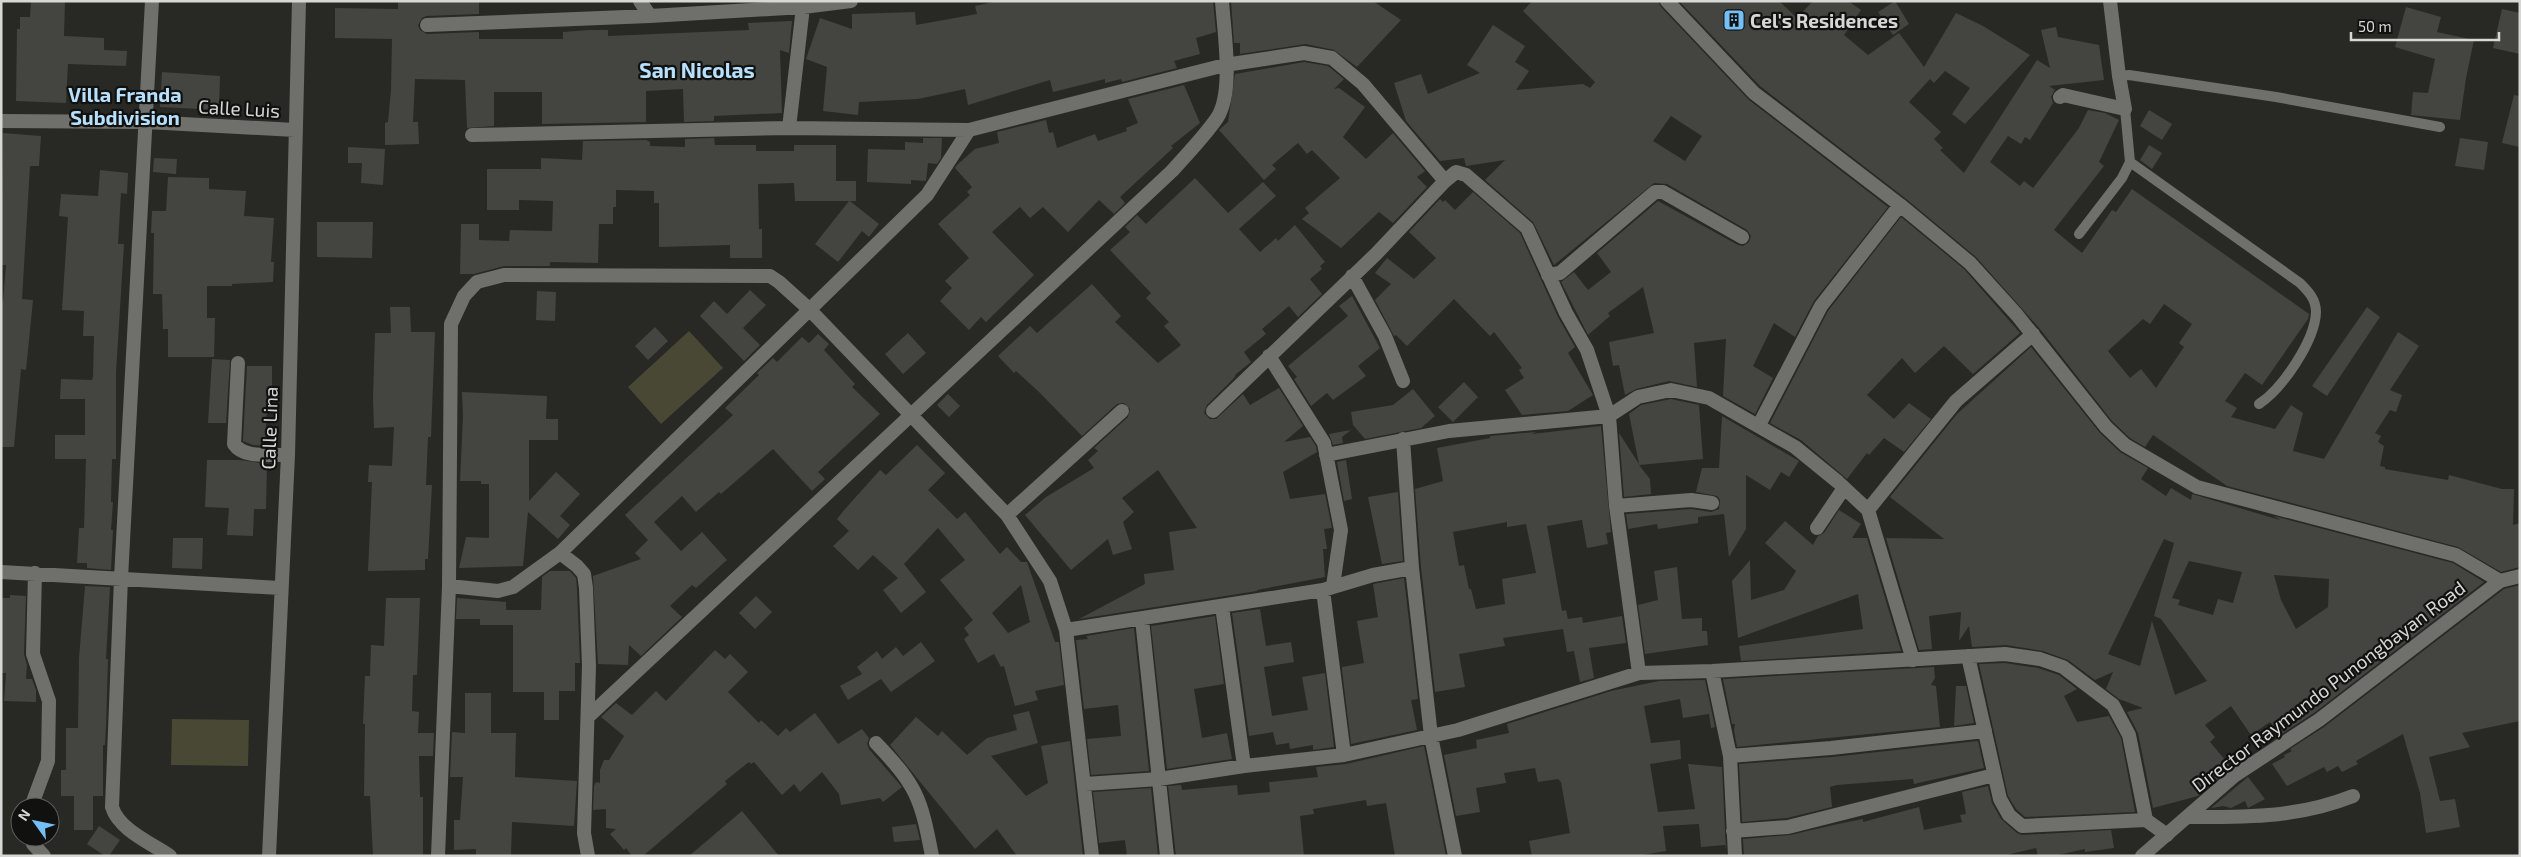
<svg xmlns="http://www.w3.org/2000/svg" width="2521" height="857" viewBox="0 0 2521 857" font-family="'Exo 2',sans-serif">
	<rect width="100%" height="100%" fill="#282825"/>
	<path fill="#484834" d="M689,331L723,368L661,424L628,387Z
		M172,719L249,720L248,766L171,765Z"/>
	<path fill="#444440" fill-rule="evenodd" d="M31,1H65L64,36L104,38V50L127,51L126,66L68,64L66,103L16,101L17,29H20V17H30Z
		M398,1H479V14L426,16L422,18L418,25L420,30L427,34L479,32V39H563V32L589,30H608V36L749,30L748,23L792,21L789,53L780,50L782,113L714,116V121L684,122L683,89L646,91V122L542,124V92H494V126L467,128L465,80L415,79L413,122H418L419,144L385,145V123L388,122L391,90L392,39L335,38V8L398,9Z
		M998,1H1213L1216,32L1196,38L1200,54L1174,61L1177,68L1122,82L1121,79L1105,83V79L1053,92L1050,80L968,105L965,89L918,99L859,102L858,115L823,111L827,67L806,59L820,18L852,29V14L915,12L916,25L977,14L975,6Z
		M1231,1H1373L1401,20L1357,67L1334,50L1306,44L1240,54V43H1234Z
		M1532,1H1658L1661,7L1749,100L1888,207L1814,301L1795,337L1774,323L1753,366L1773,378L1755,414L1723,396L1726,339L1694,343L1697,387L1669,381L1636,389L1625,395L1619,365L1613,366L1609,342L1654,333L1643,287L1608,313L1610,316L1588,335L1561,282L1574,272L1588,290L1611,272L1597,253L1658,201L1738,245L1743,246L1749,242L1751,236L1747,230L1667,184L1654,183L1554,265L1533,222L1485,180L1505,160L1466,166L1464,158L1440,161L1406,121L1394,83L1421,74L1428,94L1480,73L1467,65L1493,25L1525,46L1515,62L1529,71L1516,90L1583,84L1590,88L1595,82L1523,11ZM1671,116L1702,136L1685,161L1653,141Z
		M1679,1H1779L1797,18L1813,1H1848L1861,10L1844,35L1868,55L1899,33L1924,67L1956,13L1983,26L2030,55L1965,124L1952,114L1970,88L1945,71L1934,83L1930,79L1909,102L1941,132L1934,139L1943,148L1940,150L1964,173L2037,60L2050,68L2041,30L2056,27L2058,37L2099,45L2104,80L2049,86L2055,90L2051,97L2053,103L2030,140L2025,137L2021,144L2008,136L1990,162L2020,186L2024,181L2033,188L2079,128L2088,110L2105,113L2119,120L2099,162L2104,166L2054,230L2082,253L2112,210L2116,212L2132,189L2309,314L2308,319L2262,385L2245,373L2225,401L2237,408L2231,417L2275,429L2291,405L2303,413L2293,451L2324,459L2398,332L2419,346L2390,390L2402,395L2396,412L2390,410L2375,433L2381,436L2378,442L2384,446L2380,466L2385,467V469L2448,480L2449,475L2502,489H2514L2513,525L2520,523V567L2501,572L2458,547L2227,486L2153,435L2145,447L2130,438L2112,421L2040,329L1976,257L1905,198L1760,86ZM2164,304L2192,324L2179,343L2184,347L2156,388L2141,369L2130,378L2108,351L2143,319L2150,324Z
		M1895,1L1909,24L1893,35L1878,12Z
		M2406,7L2441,17L2437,32L2474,40L2466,78L2460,120L2411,115L2413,92L2428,93L2435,59L2395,47Z
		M2502,9L2520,13V54L2493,48Z
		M1304,62L1328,66L1344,79L1334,89L1339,88L1365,107L1343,137L1366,159L1393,133L1425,171L1417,177L1427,187L1393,223L1379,212L1341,248L1302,219L1309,213L1305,208L1340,178L1312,150L1307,154L1298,143L1272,165L1276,169L1264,180L1219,130L1228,122L1235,74Z
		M162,72L220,76L219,110L160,107Z
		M1184,85L1200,123L1171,146L1173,148L1120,197L1125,203L1114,214L1099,200L1068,232L1043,207L1030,218L1020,207L992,232L1034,275L986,322L981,317L969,330L940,301L952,288L945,281L969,258L938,224L970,195L967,192L972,187L955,168L957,165L975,149L999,143L997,132L1046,120L1049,133L1053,132L1057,148L1095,134L1098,141L1127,131L1126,128L1138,123L1128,99Z
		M2514,95L2520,96V147L2502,143Z
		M2149,110L2172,124L2162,140L2140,126Z
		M3,133L41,136L39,166H30L22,299L33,300L26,370L21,369L14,447H1V301H3L6,265H1Z
		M714,138L715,145H756V151H794V145H836V181H856V201H850L879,224L869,237L862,231L838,262L815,244L849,201H795L794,183L758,184L759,229H762V258H730V245L659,247V203H654V191L616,190V207H613V224H599L598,263L550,262V266H504L474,274H460L461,224H479V240L509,241L510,230L552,231L553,201L519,200V210H487V169H541V158L582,160L583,141L646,140L650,142V146L685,147V139Z
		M923,138H942L941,158L937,164L928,163L926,181L911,180V184L867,182L868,149L905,150V142L923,143Z
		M2460,138L2488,142L2484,170L2455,166Z
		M2149,145L2162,153L2152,169L2140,160Z
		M348,147L385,149L383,185L361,183L362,163H348Z
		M154,158L177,159L176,174L153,172Z
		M100,170L128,173L127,194L121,193L118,244H124L116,372V459H112L111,502H113L111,530H113L111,570L87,568V563H77L79,528H84L86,459H55V435H85V399H60L61,379L92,380L93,377L94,336H83L84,311L62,310L68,217L59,216L61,194L98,196Z
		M168,177L209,178V189L246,191L244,216L274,218L271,262H274L273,282L232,284V286H207V318H215L214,357H168V329H163L162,294H153L154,233H151L152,211H166Z
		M1195,178L1228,213L1263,182L1276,196L1239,229L1260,252L1276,238L1278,241L1295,225L1325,262L1320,266L1322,269L1310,279L1322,294L1298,317L1289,306L1262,329L1266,334L1244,352L1251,362L1236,374L1234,378L1207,405L1204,413L1210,419H1216L1243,394L1250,405L1279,388L1303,426L1284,442L1310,437L1316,446L1317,452L1283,472L1290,499L1325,494L1332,528L1324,529L1327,549H1323L1325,577L1257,590V591L1079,619L1145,584L1144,574L1174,570L1169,532L1197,528L1158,470L1122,498L1134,512L1123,522L1132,549L1113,555L1108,539L1071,570L1025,515L1046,497L1094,468L1088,460L1098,451L1094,448L1128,417L1130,409L1124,403L1117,404L1082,436L1039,392L1016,371L1014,373L998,356L1030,326L1037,333L1092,284L1121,316L1115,322L1158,363L1181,345L1164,326L1169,322L1146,298L1151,293L1110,250L1130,232L1125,227L1137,215L1146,224Z
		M1473,192L1520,233L1558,317L1575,347L1568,353L1593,395L1568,411L1522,415L1505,390L1524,378L1519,370L1522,368L1494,332L1490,336L1454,299L1407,346L1396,335L1394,336L1375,300L1391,284L1375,273L1387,258L1414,279L1436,258L1409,232L1440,199L1443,202L1445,200L1455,210Z
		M1901,217L1964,269L2020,333L1973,374L1944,346L1915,373L1902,358L1867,395L1894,419L1909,403L1931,419L1904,452L1884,438L1869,455L1867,453L1847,479L1801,440L1770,423L1828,311Z
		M317,222H373L372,258L317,257Z
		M750,290L766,305L743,328L760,345L744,361L700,316L714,301L727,314Z
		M537,291L556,292L555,321L536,320Z
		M1352,296L1380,348L1358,366L1366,376L1333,400L1327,393L1311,406L1294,379L1297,377L1288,366L1348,316L1339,306Z
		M390,307H410L411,332H435L431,437H428L426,485H432L428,559H425V570L368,571L372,482H368L369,465L392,466L394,427L374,428L373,398L375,333H391Z
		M2367,307L2380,317L2327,396L2312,386Z
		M655,327L668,341L648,360L635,346Z
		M908,333L926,353L903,374L885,354Z
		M818,334L829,344L824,350L855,384L852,387L880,414L818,472L825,479L812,491L773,449L721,494L719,492L696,512L682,496L654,522L681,551L702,532L727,560L696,588L692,585L670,606L682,617L641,656L629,645L628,665L598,664L593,576L641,559L635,553L648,540L625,515L733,415L725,408L759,375L757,373L773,358L777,362L802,337L809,343Z
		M2031,347L2100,433L2120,452L2148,468L2141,479L2166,496L2171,488L2191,500L2192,494L2280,520L2274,516L2453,563L2484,582L2314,713L2280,735L2270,722L2251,735L2231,706L2205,725L2215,737L2210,742L2231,767L2198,796L2153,808L2138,733L2127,712L2143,708L2119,699L2106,689L2113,672L2095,680L2068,660L2043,651L2006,645L1972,647L1969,626L1959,641L1961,612L1929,616L1932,649L1919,650L1886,538L1944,539L1890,497L1957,414ZM2164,539L2174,543L2154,616L2161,619L2207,681L2175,695L2152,621L2140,666L2108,654ZM2189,561L2242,572L2233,603L2218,599L2213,615L2178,605L2180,600L2172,598ZM2274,575L2329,579L2328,607L2296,629L2281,600Z
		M212,359L230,360L226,423H208Z
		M247,366H272V386H268L265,446L253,445L243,441Z
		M1464,382L1478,397L1453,422L1438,407Z
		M1413,389L1435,416L1421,428L1365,439L1353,425L1351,412L1393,405Z
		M462,392L547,396L546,419H558V440H529V501L556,472L580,494L560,516L570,525L558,539L528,512L523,566L459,568L466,537L489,538V484H481V481H460L463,416Z
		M948,394L960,406L949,417L937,405Z
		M1671,399L1699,405L1703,459L1639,465L1650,479L1651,494L1624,497L1619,433L1639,464L1629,414L1641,405Z
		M1722,416L1799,461L1789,477L1781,472L1770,490L1746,475V529L1729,557L1724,514L1698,517V523L1658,529L1657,524L1628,529L1626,514L1691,509L1711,512L1719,509L1720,500L1717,496L1696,492L1702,468H1719Z
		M1601,426L1611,532L1606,533L1608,544L1587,548L1582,520L1547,526L1562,611L1566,610L1568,619L1582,617L1583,623L1622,616L1626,643L1589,648L1594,678L1580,682L1574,651L1567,652L1563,629L1503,638L1505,646L1459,654L1465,687L1435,692L1421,567L1415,489L1443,481L1437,448L1490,438V436L1536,432L1532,434ZM1507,522V527L1526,524L1536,573L1502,579L1505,604L1476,609L1471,589H1469L1464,565L1459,566L1453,532Z
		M1351,430L1342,437L1343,443L1333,445L1329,434Z
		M917,445L945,473L928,490L957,519L965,512L1000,554L1007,547L1021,562H1027L1055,642H1059L1064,685L1035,691L1038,700L1015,706L1004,666L1001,667L994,654L978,663L964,639L969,635L964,628L973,620L940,580L965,560L938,528L904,564L926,592L901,613L883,590L898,578L873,555L858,570L833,546L849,531L837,519L845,509L880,470L886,475ZM1021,585L1030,622L1008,633L992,613Z
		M207,460H240L267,464L266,509H254L253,536L227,535L229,508L205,507Z
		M1346,460L1352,499L1344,501L1337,462Z
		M1398,492L1403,561L1382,564L1368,497Z
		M1839,510L1861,524L1852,538H1867L1901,651L1741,661L1739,646L1863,629L1858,594L1738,638L1732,581L1750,560L1751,600L1784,590L1796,571L1765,543L1785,521L1813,545L1818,536L1824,533Z
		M173,538H203L202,569L172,568Z
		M1677,567L1682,619L1702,618V631H1707L1708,645L1645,654L1638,605L1658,600L1654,571Z
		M550,571H570L576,578L577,589L580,663H575V691H559V720H544V692H513V625H480V619H456L457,598L506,602V610H541L542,577Z
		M1404,578L1418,699L1411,700L1417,730L1351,744L1342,670V667L1364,663L1357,621L1378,617L1373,584Z
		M2520,585V721L2462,733L2470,747L2429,757L2440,801L2455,799L2460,827L2426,833L2420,793L2403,734L2356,761L2358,764L2342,772L2338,766L2327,772L2324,767L2287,786L2272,764L2285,757L2284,755L2292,751L2290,749L2324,727L2504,589Z
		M85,586L110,587L106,659H108L106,727L105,745H103V796H93V830H74V796H61V770H66V728H78L79,658Z
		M10,595L26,596L24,654L27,665L26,679H32L36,690V702L4,701L6,673H1V598H10Z
		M756,596L772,612L755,629L739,613Z
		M386,598H420L417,675H413L412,711L419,712L418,733H434L433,756H419L420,797H423V856H373L370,796H364L365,724H363L365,676H370L371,645L384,646Z
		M1260,609L1266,646L1291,642L1294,662L1264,667L1272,716L1308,710L1302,677L1325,673L1334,747L1313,750V745L1290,749L1289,743L1276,745L1273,732L1249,736L1232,613Z
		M1215,616L1224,684L1194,689L1202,738L1227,733L1232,759L1167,769L1151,626Z
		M1134,628L1149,771L1091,775L1087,739L1121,736L1118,705L1084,709L1076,640L1088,639L1086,636Z
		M921,642L935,661L891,692L881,679L848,700L840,686L862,674L857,667L877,651L882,659L896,647L903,656Z
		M715,650L725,659L730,654L748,672L728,692L759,723L761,720L778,736L786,728L790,732L815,713L838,744L862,729L869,738L867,744L869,749L902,787L883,802L880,798L841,805L839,794L822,772L800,792L794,784L782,795L754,762L751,764L749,762L725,781L727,784L643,856H632L626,848L624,850L610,834L616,829L606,828V809L593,810L594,786L596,782L600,783V770L604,760H609L624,736L601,717L616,703L632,715L656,691L666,701Z
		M2005,663L2038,668L2059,675L2077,689L2064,696L2077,722L2109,716L2121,738L2135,812L2025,817L2016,809L2008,796L1979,664Z
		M1934,667L1935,678L1931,685L1936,686L1940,727L1737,747L1734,730L1735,724H1732L1723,679Z
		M1705,680L1715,727L1711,728L1709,714L1683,718L1680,699L1644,706L1651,743L1680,740L1681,759L1650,764L1658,812L1695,809L1688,764L1722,767L1726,851L1725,845L1701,847L1699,824L1663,826L1666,851L1636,856H1532L1529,841L1570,833L1561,782L1558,779L1538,782L1535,768L1504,773L1506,783L1476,788L1480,812L1456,816L1444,755L1477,748L1476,740L1509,733L1507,724L1611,691L1659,681Z
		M1956,686H1966L1974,723L1954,726Z
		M465,693H491V733H516L515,777L577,781L574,826L512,822L511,856H476V849L454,850V820H460L463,777H450L452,732L465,733Z
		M1029,711L1038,743L991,756L1026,796L1048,783L1041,746L1070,741L1083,856H1017L997,829L975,849L890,745L916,717L938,736L942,731L967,755L987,738L1017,730L1013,715Z
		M1978,741L1984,768L1914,784L1913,779L1837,785L1830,787L1832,807L1787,818L1742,822L1739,764L1832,757Z
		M1424,746L1446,856H1395L1386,803L1367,806L1366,800L1313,809L1314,814L1300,816L1304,856H1176L1168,786L1181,785L1182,790L1237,785L1238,795L1270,792L1269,782L1318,777L1316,767L1346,764Z
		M2248,777L2265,799L2248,808L2245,801L2231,808L2223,806L2211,808Z
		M1988,786L1992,803L2001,819L2017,833L2022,835L2111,830L2114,848L2085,852V849L2053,856H2038L2036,848L2002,856H1744L1743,839L1790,835L1838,824L1863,819V822L1919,807L1924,830L1962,822L1960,815L1966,814L1962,792Z
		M1151,788L1158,856H1127L1125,840L1099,843L1093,792Z
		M742,811L779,856H689Z
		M916,824L920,840L894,842L892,827Z
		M99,826L120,840L109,856H105L87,844Z"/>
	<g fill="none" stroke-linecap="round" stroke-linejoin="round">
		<path stroke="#6f6f6b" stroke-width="10" d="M2119,76L2129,75L2276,97L2440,127
			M2125,109L2130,162L2300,283C2308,291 2316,299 2316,312C2315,341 2282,389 2259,404
			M2079,234L2122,178L2130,162"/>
		<path stroke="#6f6f6b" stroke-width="14" d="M152,1L121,578L112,807C119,830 151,843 170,856
			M640,1L650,16
			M1667,1L1754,93L1900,205L1970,263L2017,315L2106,427L2125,445L2197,487L2456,555L2500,581
			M427,25L650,16L803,7L851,1
			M2060,97L2063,95L2125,109L2119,76L2110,1
			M1,121L147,122L295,130
			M789,128L803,7
			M472,135L789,128L969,130L1225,65L1304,53L1332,58L1363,84L1445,181L1376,254L1213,411
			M1445,181L1456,172L1466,175L1527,228L1566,313L1587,350L1609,416L1616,506L1639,673
			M1548,275L1560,273L1655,192H1663L1742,237
			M1352,276L1385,336L1403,381
			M1269,356L1324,443L1341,530L1333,586
			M238,363L234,444C244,459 270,454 288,455
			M1759,425L1821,306L1900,205
			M1403,439L1412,568
			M1326,455L1449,431L1609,416L1638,397L1671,390L1709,398L1795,447L1838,482L1868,510L1913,660
			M1616,506L1691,500L1712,503
			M1868,510L1956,401L2033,334
			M1007,515L1122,411
			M1817,528L1844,488
			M560,553L577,566L584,574L586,588L589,666L584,833L588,856
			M1,572L280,588
			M449,586L498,591L513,587L560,553L927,195L969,130
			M1323,590L1344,755
			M1222,606L1244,766
			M1142,619L1167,856
			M1066,630L1323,590L1373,575L1412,568L1431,736L1455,856
			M1968,656L2000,799L2009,815L2022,826L2146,820
			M1712,671L1730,756L1735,856
			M588,717L1172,171C1187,154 1204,137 1217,118C1234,92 1224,32 1222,1
			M876,743C917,786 921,798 932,856
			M1730,756L1831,748L1985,731
			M1085,784L1159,779L1244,766L1344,755L1458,730L1639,673L1712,671L2005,654L2040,659L2063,667L2113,705L2129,735L2146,820L2167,835
			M31,807L48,761L49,701L33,654L35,573
			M2188,817C2247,817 2298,818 2353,796
			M1733,831L1788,827L1994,775
			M32,837L33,844L44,856
			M269,856L288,455L299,1
			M438,856L449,586L451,324L464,296L477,282L504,275L770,276L779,282L810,310L1007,515L1050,581L1066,630L1092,856"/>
		<path stroke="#6f6f6b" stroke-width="14" d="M2142,856L2234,776L2319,720L2500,581L2520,576"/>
	</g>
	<defs>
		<g id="building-square" transform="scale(1.125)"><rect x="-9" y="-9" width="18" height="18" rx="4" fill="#74c0f6" stroke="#11110f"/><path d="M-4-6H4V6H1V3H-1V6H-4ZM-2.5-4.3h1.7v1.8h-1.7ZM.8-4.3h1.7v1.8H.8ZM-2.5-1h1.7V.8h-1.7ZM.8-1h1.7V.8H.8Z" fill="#111"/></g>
	</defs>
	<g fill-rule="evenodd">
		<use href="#building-square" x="1734" y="20"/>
	</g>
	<g text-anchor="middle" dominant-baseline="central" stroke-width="4.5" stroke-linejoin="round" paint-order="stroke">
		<g font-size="19" font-weight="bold" fill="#d7d7d5" stroke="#11110f" text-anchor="start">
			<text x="1750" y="20">Cel's Residences</text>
		</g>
		<g font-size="19" fill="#d7d7d5" stroke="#11110f">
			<text transform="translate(239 108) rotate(3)">Calle Luis</text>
			<text transform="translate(269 428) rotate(-88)">Calle Lina</text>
			<text transform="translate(2328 686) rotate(-37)">Director Raymundo Punongbayan Road</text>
		</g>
		<g font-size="20" font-weight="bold" fill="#b7e0fe" stroke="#11110f">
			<text x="125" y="94">Villa Franda<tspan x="125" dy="23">Subdivision</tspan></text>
		</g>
		<g font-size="21" font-weight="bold" fill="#b7e0fe" stroke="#11110f">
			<text x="697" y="69">San Nicolas</text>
		</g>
	</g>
	<rect width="2521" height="857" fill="none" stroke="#d7d7d5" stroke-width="5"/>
	<g transform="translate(35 822) rotate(303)"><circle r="24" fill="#11110f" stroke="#60605e"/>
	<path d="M0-4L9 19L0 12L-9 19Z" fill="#74c0f6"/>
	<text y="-8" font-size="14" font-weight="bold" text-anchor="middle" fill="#d7d7d5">N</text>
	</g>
	<path d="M2351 32v8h148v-8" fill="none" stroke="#d7d7d5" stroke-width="2.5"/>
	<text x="2358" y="32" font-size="15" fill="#d7d7d5" stroke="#11110f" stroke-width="4" paint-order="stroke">50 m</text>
</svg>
